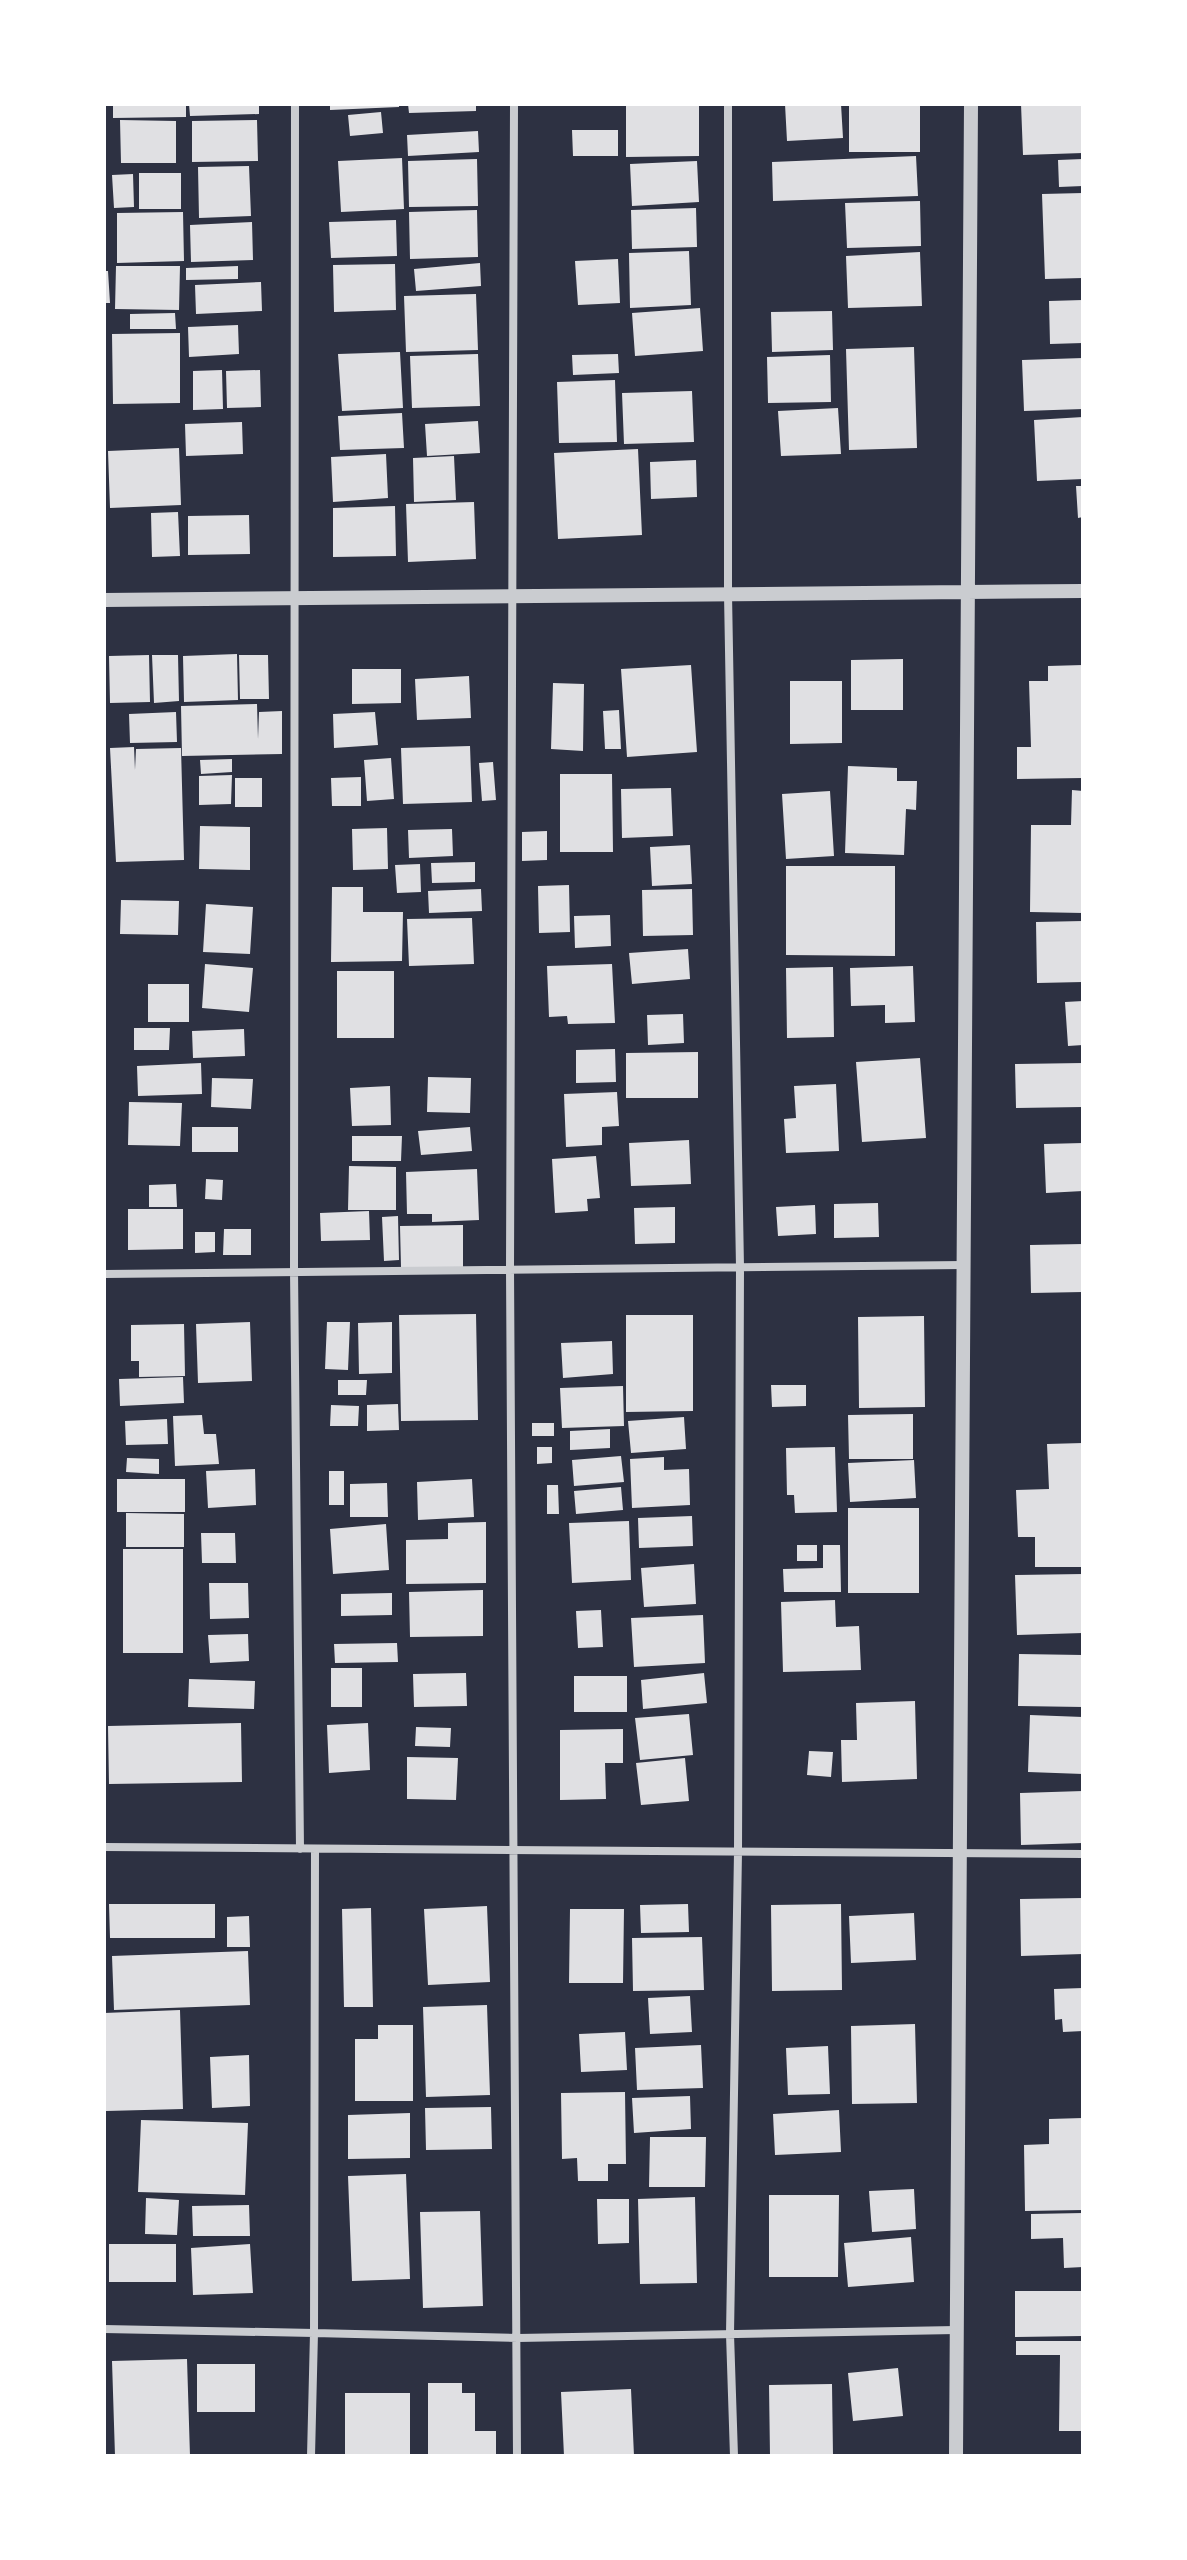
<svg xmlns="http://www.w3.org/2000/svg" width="1187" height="2560" viewBox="0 0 1187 2560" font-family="'Sofia Sans Condensed',sans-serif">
	<rect width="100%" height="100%" fill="#2d3142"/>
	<path fill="#e0e0e3" d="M113,104H186V117L113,118Z
		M189,104H259V114L190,116Z
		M330,104H399V107L330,110Z
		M408,104H476V111L409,113Z
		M626,104H699V156L626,157Z
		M785,104H841L843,138L787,141Z
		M849,104H920V152H849Z
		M1021,104H1083V153L1023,155Z
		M381,112L383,133L350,136L348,115Z
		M120,120L176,121V163H121Z
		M257,120L258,161L192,162V121Z
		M572,130H618V156H573Z
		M478,131L479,152L408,156L407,135Z
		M916,156L918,196L773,201L772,162Z
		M402,158L404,209L341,212L338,161Z
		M477,159L478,206L409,207L408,161Z
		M1083,159V186L1059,187L1058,160Z
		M697,161L699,202L632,206L630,164Z
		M249,166L251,216L199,218L198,167Z
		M139,173H181V209H139Z
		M133,174L134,207L114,208L112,175Z
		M1083,193V278L1045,279L1042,194Z
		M920,201L921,246L847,248L845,203Z
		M696,208L697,247L632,249L631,210Z
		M477,210L478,257L410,259L409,212Z
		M183,212L184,261L117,263V213Z
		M396,220L397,256L331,258L329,222Z
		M252,222L253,260L191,262L190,225Z
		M689,251L691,305L630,308L629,253Z
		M920,252L922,306L848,308L846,256Z
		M618,259L620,303L578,305L575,261Z
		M480,263L481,286L416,291L414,269Z
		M395,264L396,310L334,312L333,265Z
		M116,266H180L179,310L115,309Z
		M238,266V279L186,280V268Z
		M104,271H108L110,303H104Z
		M261,282L262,311L196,314L195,285Z
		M476,294L478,350L406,352L404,296Z
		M1083,300V343L1050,344L1049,301Z
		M700,308L703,351L635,356L632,313Z
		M832,311L833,350L772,352L771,312Z
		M175,313L176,329H130V314Z
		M238,325L239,354L189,357L188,327Z
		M180,333V403L113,404L112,334Z
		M914,347L917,448L849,450L846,349Z
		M400,352L403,408L342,411L338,354Z
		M478,354L480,406L412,408L410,356Z
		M618,354L619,373L573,375L572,355Z
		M830,355L831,402L768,403L767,357Z
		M1083,358V409L1024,411L1022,360Z
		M222,370L223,409L193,410V371Z
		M260,370L261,407L227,408L226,371Z
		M615,380L617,442L559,443L557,382Z
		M692,391L694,442L624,444L622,393Z
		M838,408L841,454L781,456L778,411Z
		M402,413L404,448L340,450L338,416Z
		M1083,417V479L1037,481L1034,420Z
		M478,421L480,453L427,456L425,424Z
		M242,422L243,454L186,456L185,424Z
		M179,448L181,505L110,508L108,451Z
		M638,449L642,535L558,539L554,453Z
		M386,454L388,498L333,502L331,457Z
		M454,456L456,500L414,502L413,458Z
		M696,460L697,497L651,499L650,462Z
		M1076,486H1083V517L1078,518Z
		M474,502L476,559L408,562L406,504Z
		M395,506L396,556L333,557V508Z
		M178,512L180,556L152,557L151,513Z
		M249,515L250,554L188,555V516Z
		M237,654L238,700L184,702L183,656Z
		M149,655L150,702L110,703L109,656Z
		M152,655H178L179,701L154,703Z
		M239,655H268L269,699H240Z
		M903,659V710H851V660Z
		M691,665L697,752L627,757L621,669Z
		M1083,665V778L1017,779V747H1031L1029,681H1048V666Z
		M352,669H401V703L352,704Z
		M469,676L471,718L417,720L415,679Z
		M790,681H842V743L790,744Z
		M553,683L584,684L583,751L551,749Z
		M257,704L258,739L259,712L282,711V754L182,756L181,706Z
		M619,710L621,749H605L603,711Z
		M176,712L177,742L130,743L129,714Z
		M375,712L378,745L334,748L333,714Z
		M470,746L472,802L403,804L401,748Z
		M134,747L135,770L136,749L181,748L184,860L116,862L110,748Z
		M391,758L394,799L367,801L364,760Z
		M232,759V772L201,774L200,760Z
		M493,762L496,800L482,801L479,763Z
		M848,766L897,768V781H917L916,810L906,809L904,855L845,853Z
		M560,774H612L613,852H560Z
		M232,775L231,804L199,805V776Z
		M361,777V806H332L331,778Z
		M235,778H262V807H235Z
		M671,788L673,836L622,838L621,789Z
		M1072,790L1083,791V913L1030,912L1031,825H1071Z
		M830,791L834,856L786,859L782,794Z
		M200,826L250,827V870L199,869Z
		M387,828L388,869L353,870L352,829Z
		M452,829L453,856L409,858L408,830Z
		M547,831V860L522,861V832Z
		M690,845L692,884L652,886L650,847Z
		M475,862V882L432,883L431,863Z
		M420,864L421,892L397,893L395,865Z
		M786,866H895V956L786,955Z
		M569,885L570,932L539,933L538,886Z
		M332,887H363V912H403L402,961L331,962Z
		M481,889L482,911L429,913L428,891Z
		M692,889L693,935L643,936L642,890Z
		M121,900L179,901L178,935L120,934Z
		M206,904L253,907L250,954L203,952Z
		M610,915L611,946L575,948L574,916Z
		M472,918L474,964L409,966L407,919Z
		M1083,921V982L1037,983L1036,922Z
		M688,949L690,979L632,984L629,953Z
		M205,964L253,968L249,1012L202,1008Z
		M612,964L615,1023L568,1024L567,1016L549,1017L547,966Z
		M913,966L915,1022L885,1023V1005L851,1006L850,968Z
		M833,967L834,1037L787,1038L786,968Z
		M337,971H394V1038H337Z
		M148,984H189V1022H148Z
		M1083,1001V1045L1068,1046L1065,1002Z
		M683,1014L684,1043L648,1045L647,1015Z
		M134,1028H170L169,1050H134Z
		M244,1029L245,1056L193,1058L192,1031Z
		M615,1049L616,1082L576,1083V1050Z
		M698,1052V1098H626V1053Z
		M920,1058L926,1138L862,1142L856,1062Z
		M201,1063L202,1094L138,1096L137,1066Z
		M1083,1063V1107L1016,1108L1015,1064Z
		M428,1077L471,1078L470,1113L427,1112Z
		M212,1078L253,1079L251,1109L211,1107Z
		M836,1084L839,1151L786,1153L784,1119L796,1118L794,1086Z
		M390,1086L391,1125L352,1126L350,1088Z
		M617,1092L619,1126L602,1127V1145L566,1147L564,1094Z
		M129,1102L182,1103L180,1146L128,1145Z
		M192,1127H238V1152H192Z
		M470,1127L472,1151L421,1155L418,1131Z
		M352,1136H402L401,1161H352Z
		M689,1140L691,1184L631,1186L629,1143Z
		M1083,1143V1191L1046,1193L1044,1144Z
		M596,1156L600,1198L587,1199L588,1211L555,1213L552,1159Z
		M349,1166L396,1167V1210H348Z
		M477,1169L479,1220L432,1222V1214H407L406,1172Z
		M206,1179L223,1180L222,1200L205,1199Z
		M176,1184L177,1207H149V1185Z
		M878,1203L879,1237L834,1238V1204Z
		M815,1205L816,1234L778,1236L776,1207Z
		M675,1207V1243L635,1244L634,1208Z
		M128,1209H183V1249L128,1250Z
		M369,1211L370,1240L321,1241L320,1213Z
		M398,1216L399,1260L384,1261L382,1217Z
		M463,1225V1267H401L400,1226Z
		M224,1229H251V1255H223Z
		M195,1232H215V1252L195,1253Z
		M1083,1244V1292L1031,1293L1030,1245Z
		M476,1314L478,1420L401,1421L399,1315Z
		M626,1315H693V1411L626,1412Z
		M924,1316L925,1407L859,1408L858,1317Z
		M250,1322L252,1381L198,1383L196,1324Z
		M327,1322H350L348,1370L325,1369Z
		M392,1322V1373L359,1374L358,1323Z
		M184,1324L185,1376L139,1377V1361H131V1325Z
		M612,1341L613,1374L563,1378L561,1343Z
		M183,1377L184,1403L120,1406L119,1379Z
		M338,1380H367L366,1395H338Z
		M771,1385H806V1406L772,1407Z
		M623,1386L624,1426L562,1428L560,1388Z
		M398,1404L399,1430L367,1431V1405Z
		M331,1405L359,1406L358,1426H330Z
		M913,1414V1459H849L848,1415Z
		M202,1415L204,1434H216L219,1464L175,1466L173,1416Z
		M684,1417L686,1449L631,1453L628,1421Z
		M167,1419L168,1444L126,1445L125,1421Z
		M532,1423H554V1436H532Z
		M610,1429V1448L570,1450V1431Z
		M1083,1443V1567H1035V1537H1018L1016,1490L1049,1489L1047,1444Z
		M537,1447H552V1463L537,1464Z
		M835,1447L837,1512L795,1513L794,1495H787L786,1448Z
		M621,1456L624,1482L574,1486L572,1460Z
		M664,1457V1470L689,1469L690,1505L632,1508L630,1459Z
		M127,1458L159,1459V1474L126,1472Z
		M914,1460L916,1498L850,1502L848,1463Z
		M255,1469L256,1505L208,1508L206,1471Z
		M329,1471H344V1505H329Z
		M117,1479H185V1512H117Z
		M472,1479L474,1517L418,1520L417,1482Z
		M387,1483L388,1517H350V1484Z
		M547,1485H558L559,1514H547Z
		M621,1487L623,1510L576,1514L574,1491Z
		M848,1508H919V1593H848Z
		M126,1513L184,1514V1547H126Z
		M692,1516L693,1546L639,1548L638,1518Z
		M629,1521L631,1580L572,1583L569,1523Z
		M486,1522V1583L406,1584V1540L448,1539V1523Z
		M386,1524L389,1570L333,1574L330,1529Z
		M201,1533H235L236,1563H202Z
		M797,1545H817V1561H797Z
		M823,1545H840L841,1592H784L783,1569L823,1568Z
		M123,1549H183V1653H123Z
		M694,1564L696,1604L644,1607L641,1568Z
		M1083,1574V1633L1017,1635L1015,1575Z
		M209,1583H248L249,1618L210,1619Z
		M483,1590V1636L410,1637L409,1592Z
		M392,1593V1615L341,1616V1594Z
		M835,1600L836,1627L859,1626L861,1670L783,1672L781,1602Z
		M601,1610L603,1647L578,1648L576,1611Z
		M703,1615L705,1663L634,1667L631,1618Z
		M248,1634L249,1661L210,1663L208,1635Z
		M397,1643L398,1662L335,1663L334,1644Z
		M1019,1654L1083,1655V1707L1018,1706Z
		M331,1668H362V1707H331Z
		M466,1673L467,1706L414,1707L413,1674Z
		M704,1673L707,1703L643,1709L641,1680Z
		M574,1676H627V1712H574Z
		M189,1679L255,1681L254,1709L188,1707Z
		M915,1701L917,1779L842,1782L841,1740H857L856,1703Z
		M689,1714L693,1755L640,1760L635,1718Z
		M1030,1715L1083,1717V1774L1028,1772Z
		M241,1723L242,1782L109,1784L108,1726Z
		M368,1723L370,1770L329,1773L327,1725Z
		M416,1727L451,1728L450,1747L415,1746Z
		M623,1729V1763H605L606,1799L560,1800V1730Z
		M809,1751L833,1752L831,1777L807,1775Z
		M407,1757L458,1758L456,1800L407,1799Z
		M685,1758L689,1801L641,1805L636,1763Z
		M1083,1791V1843L1021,1845L1020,1793Z
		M1083,1898V1954L1021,1956L1020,1899Z
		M109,1904H215V1938H110Z
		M688,1904L689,1932L641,1933L640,1905Z
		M841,1904L842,1990L772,1991L771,1905Z
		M487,1906L490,1982L428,1985L424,1909Z
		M371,1908L373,2007H344L342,1909Z
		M570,1909H624L623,1983H569Z
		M914,1913L916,1960L851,1963L849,1916Z
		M249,1916L250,1947H227V1917Z
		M702,1937L704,1990L633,1991L632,1938Z
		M248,1951L250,2005L114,2010L112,1956Z
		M1083,1988V2031L1063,2032L1062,2019L1055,2020L1054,1989Z
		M690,1996L692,2032L650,2034L648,1998Z
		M487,2005L490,2095L426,2097L423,2007Z
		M180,2010L183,2109L106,2111L104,2013Z
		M915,2024L917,2103L852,2104L851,2026Z
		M378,2025H413V2101H355V2039H378Z
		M625,2032L627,2070L581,2072L579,2034Z
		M701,2045L703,2088L637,2090L635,2048Z
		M828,2046L830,2094L788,2095L786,2048Z
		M249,2055L250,2106L212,2108L210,2057Z
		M625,2092L626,2164H608V2181H578L577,2158L562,2159L561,2093Z
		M690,2096L691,2129L634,2133L632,2098Z
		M491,2107L492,2149L426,2150L425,2108Z
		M839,2110L841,2152L775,2155L773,2114Z
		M410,2113V2158L348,2159V2115Z
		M1083,2118V2210L1025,2211L1024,2145L1049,2144V2119Z
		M141,2120L248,2123L245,2195L138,2192Z
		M650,2137H706L705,2187H649Z
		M406,2174L410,2279L352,2281L348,2176Z
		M914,2189L916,2229L872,2232L869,2191Z
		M769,2195H839L838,2277H769Z
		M695,2197L697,2283L640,2284L638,2199Z
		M146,2198L179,2200L177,2235L145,2234Z
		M597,2199H629V2243L598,2244Z
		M249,2205L250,2236H193L192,2206Z
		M480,2211L483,2306L423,2308L420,2212Z
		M1083,2213V2267L1064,2268L1063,2238L1031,2239V2214Z
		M911,2237L914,2282L848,2287L844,2243Z
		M109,2244H176V2282H109Z
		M250,2244L253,2293L193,2295L191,2248Z
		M1015,2291H1083V2336L1015,2337Z
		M1016,2341H1083V2431H1059L1060,2355H1016Z
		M187,2359L190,2456H115L112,2361Z
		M197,2364H255V2412H197Z
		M898,2368L903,2416L853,2421L848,2373Z
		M428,2383H462V2393H475V2431H496V2456H428Z
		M832,2384L833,2456H770L769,2385Z
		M631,2389L634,2456H564L561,2392Z
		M345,2393H410V2456H345Z"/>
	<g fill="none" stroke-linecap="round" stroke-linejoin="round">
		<path stroke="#caccd0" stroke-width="8" d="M295,104L294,1270L300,1849
			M514,104L510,1269L517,2456
			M728,104V594L740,1267L738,1852L730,2334L734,2456
			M104,1274L964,1265
			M104,1847L1083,1854
			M315,1850L314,2333L518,2338L956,2330
			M104,2329L314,2333L311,2456"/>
		<path stroke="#caccd0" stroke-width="14" d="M104,600L1083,591
			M956,2456L971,104"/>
	</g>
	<rect width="1187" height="2560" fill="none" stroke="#ffffff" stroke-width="212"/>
</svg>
